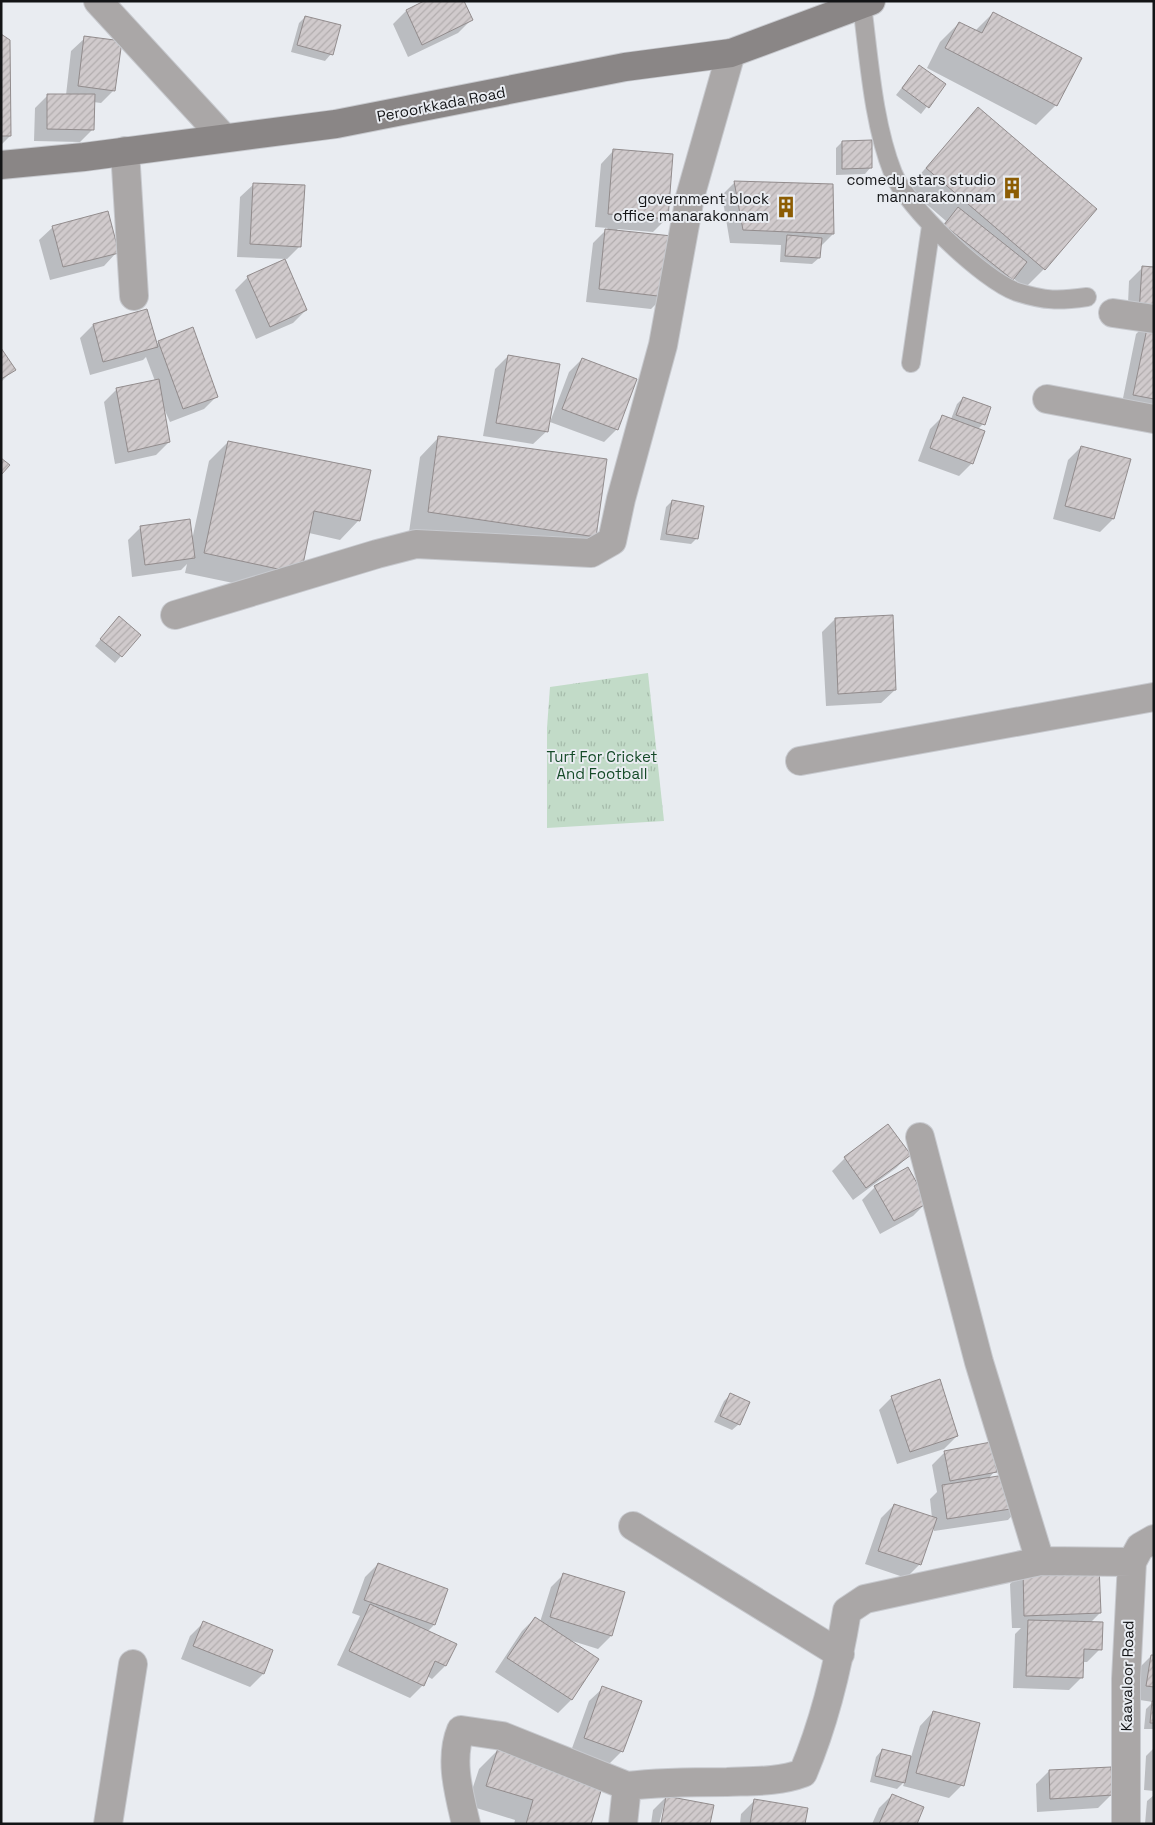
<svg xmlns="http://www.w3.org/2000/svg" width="1155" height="1825" viewBox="0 0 1155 1825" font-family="'Space Grotesk',sans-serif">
	<defs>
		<pattern id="grass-tufts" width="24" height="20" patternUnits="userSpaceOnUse" patternTransform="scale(1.25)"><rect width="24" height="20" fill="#c2dbc8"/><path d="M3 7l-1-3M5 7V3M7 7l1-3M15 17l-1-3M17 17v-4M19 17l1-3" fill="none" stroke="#a6bbab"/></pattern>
		<pattern id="building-hatch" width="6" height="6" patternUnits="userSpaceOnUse" patternTransform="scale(1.25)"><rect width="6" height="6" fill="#d0cacc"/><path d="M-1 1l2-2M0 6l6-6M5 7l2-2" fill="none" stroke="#b2adae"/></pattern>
	</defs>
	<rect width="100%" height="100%" fill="#e9ecf1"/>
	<path fill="url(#grass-tufts)" d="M648,673L664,821L547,828V728L550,687Z"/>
	<path fill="#0003" d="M427,1L471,20L458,33L408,57L393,24L406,11Z
		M993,13L1056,105L1036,125L927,68L940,42L959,23L975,31Z
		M305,17L331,54L325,61L291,52L299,23Z
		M1,35L10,136L1,145Z
		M85,38L114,90L101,103L93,102V129L80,142L34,141L35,108L48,95H66L71,51Z
		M919,66L944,85L921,114L896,95Z
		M978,109L1044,269L1025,288L1013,278L999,292L932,238L946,221L908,188Z
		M842,142L871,167L865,174L836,175V148Z
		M614,150L672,155L666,219L653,232L617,229L664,296L651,309L586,302L593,243L608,228L595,227L601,164Z
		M735,182L833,234L820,247L819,258L812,264L780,262L781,245L730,243L722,195Z
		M254,184L300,246L287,259L237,257L240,197Z
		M53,227L117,252L104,266L50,280L39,240Z
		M1142,268H1154V415L1121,408L1136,334L1143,327L1127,326L1129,281Z
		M248,277L306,310L293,323L256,339L235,290Z
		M93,325L156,345L159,342L217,396L204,409L170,422L162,404L169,442L156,455L115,464L104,402L117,389L155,381L146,357L143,360L90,375L80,338Z
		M1,350L14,369L1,382Z
		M508,356L547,431L533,444L483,436L495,369Z
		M582,359L617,429L604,442L550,422L569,372Z
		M963,398L983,424L978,429L972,463L959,476L918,461L930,429L943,416L951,419L957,404Z
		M439,437L595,536L575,555L409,532L420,457Z
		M228,442L359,520L340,540L309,533L281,593L185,573L187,564L181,570L132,577L128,540L141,527L192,540L209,461Z
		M1081,447L1113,519L1100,532L1053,519L1068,460Z
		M672,501L697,538L691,544L660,540L666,507Z
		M835,619L895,690L881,703L826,706L822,632Z
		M113,624L121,656L115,663L95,646Z
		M888,1126L909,1155L896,1168L853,1200L832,1171L845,1158Z
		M875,1187L926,1203L913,1216L880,1234L862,1200Z
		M730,1395L739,1424L732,1430L714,1422L724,1401Z
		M892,1397L957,1436L944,1449L897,1464L879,1410Z
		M945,1452L995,1471L988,1479L1021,1506L1008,1520L934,1531L933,1524L920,1564L906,1578L865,1564L881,1518L894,1505L932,1518L930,1499L937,1492L932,1465Z
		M378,1564L434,1625L427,1632L445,1666L432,1679L427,1676L423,1685L410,1698L337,1665L360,1616L352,1613L365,1577Z
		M1023,1571L1100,1613L1090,1623L1100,1649L1087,1662H1083L1082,1677L1069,1690L1013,1688L1015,1634L1021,1628H1012L1010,1584Z
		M564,1574L624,1592L611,1636L598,1649L569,1640L597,1660L571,1700L558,1713L495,1672L522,1631L535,1618L540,1622L551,1587Z
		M203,1623L272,1651L263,1674L250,1687L181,1659L190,1636Z
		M1151,1656L1154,1657V1729H1144L1146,1709L1153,1702L1133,1699L1138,1669Z
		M603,1688L622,1751L609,1764L571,1751L589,1701Z
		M933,1712L962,1785L949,1798L903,1786L905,1781L897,1789L870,1782L876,1757L882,1750L911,1757L920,1726Z
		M1154,1748V1791L1144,1790L1146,1756Z
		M499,1749L589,1824H514L515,1820L467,1805L479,1769Z
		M1049,1771L1111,1795L1098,1808L1037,1812L1036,1784Z
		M892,1795L915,1824H872L879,1808Z
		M1154,1795V1824H1145L1147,1801Z
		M666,1797L659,1824H651L653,1810Z
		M754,1801L804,1824H740L741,1814Z"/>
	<path fill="url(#building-hatch)" stroke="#928c8d" d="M424,1H464L473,20L422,45L406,10Z
		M993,12L1082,58L1057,106L945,48L959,22L982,33Z
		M305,16L341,25L333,55L297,45Z
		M1,34L10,40L11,136H1Z
		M84,36L122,41L115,91L78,86Z
		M919,65L946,84L929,108L902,88Z
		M47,94H95L94,130L47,129Z
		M978,107L1097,209L1045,270L926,168Z
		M872,140V168L842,169V141Z
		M613,149L673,154L668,219L608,214Z
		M734,181L833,184L834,234L743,230Z
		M253,183L305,185L301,247L250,244Z
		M958,207L1027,262L1013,280L944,225Z
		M108,211L119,253L63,267L52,226Z
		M605,229L672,236L666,297L599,289Z
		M787,235L822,238L820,258L785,256Z
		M285,259L307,310L270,327L247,276Z
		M1142,266L1154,267V314L1139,313Z
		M147,309L158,347L103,362L93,324Z
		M1149,319L1154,320V399L1133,395Z
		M193,327L218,397L183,409L158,341Z
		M1,348L16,370L1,379Z
		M508,355L560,364L548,432L496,423Z
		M582,358L637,379L618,430L562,409Z
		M159,379L170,442L128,452L116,388Z
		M963,397L991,407L985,425L956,415Z
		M942,415L985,431L973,464L930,448Z
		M438,436L607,459L596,537L428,512Z
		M228,441L371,470L360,521L314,511L301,574L204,553Z
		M1081,446L1131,459L1114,519L1065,506Z
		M1,458L10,465L1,475Z
		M672,500L704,506L698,539L666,534Z
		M190,519L195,558L145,565L140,526Z
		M893,615L896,690L838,694L835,618Z
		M119,616L141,635L122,657L100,639Z
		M888,1124L911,1155L866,1188L844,1157Z
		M908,1167L928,1203L894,1221L874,1186Z
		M940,1379L958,1436L910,1452L891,1396Z
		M730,1393L750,1402L740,1425L720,1416Z
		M991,1442L997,1472L950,1481L944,1451Z
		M1017,1473L1023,1507L947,1519L942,1485Z
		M894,1504L937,1518L921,1565L878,1551Z
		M378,1563L448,1589L435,1625L364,1600Z
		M1099,1566L1101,1613L1024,1616L1023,1570Z
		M563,1573L625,1592L612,1636L550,1617Z
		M370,1604L457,1644L446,1666L435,1661L424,1686L349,1651Z
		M535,1617L599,1659L572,1700L507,1658Z
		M1028,1620L1103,1622L1102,1650L1084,1649L1083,1678L1026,1676Z
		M203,1621L273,1650L264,1674L193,1646Z
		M1151,1655H1154V1687L1146,1686Z
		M602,1686L642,1701L623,1752L584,1738Z
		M1152,1701H1154V1723H1150Z
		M933,1711L980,1723L964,1786L916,1773Z
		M498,1748L604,1781L591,1824H526L533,1800L486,1786Z
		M882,1749L911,1756L905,1783L875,1776Z
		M1111,1767L1113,1795L1050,1799L1049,1770Z
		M892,1794L924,1807L917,1824H879Z
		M666,1796L714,1805L710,1824H661Z
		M754,1799L808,1808L805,1824H750Z"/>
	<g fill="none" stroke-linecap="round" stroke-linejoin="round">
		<g stroke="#c7c9ce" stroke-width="20">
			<path id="service" d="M862,5C869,58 873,123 893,173C906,206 983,280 1017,292C1045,301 1059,301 1087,297
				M911,363L931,226"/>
		</g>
		<g stroke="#c7c9ce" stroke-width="30">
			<path id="minor" d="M98,1L224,138
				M125,151L134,296
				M1113,313L1154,319
				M1047,399L1154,419
				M175,615L377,554L416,544L591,553L612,541L621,499L663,345L690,197L731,53
				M800,761L1154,697
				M920,1137L979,1362L1040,1561
				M633,1526L840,1654
				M108,1824L133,1664
				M466,1824C459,1794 449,1759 461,1730L502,1736L627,1786
				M623,1824L627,1786C661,1782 694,1782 727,1782C754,1781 779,1782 803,1773C825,1721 838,1666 847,1611L865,1599L1040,1561L1132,1562
				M1126,1824V1679L1132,1562L1140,1547L1154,1539"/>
		</g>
		<g stroke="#c7c9ce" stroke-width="30">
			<path id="secondary" d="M1,165L84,157L336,124L625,67L731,53L871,1"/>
		</g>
		<use href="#service" stroke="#aaa7a7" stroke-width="18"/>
		<use href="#minor" stroke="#aaa7a7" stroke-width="28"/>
		<use href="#secondary" stroke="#8a8686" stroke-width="28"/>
	</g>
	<defs>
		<g id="building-bare" transform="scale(1.725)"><path d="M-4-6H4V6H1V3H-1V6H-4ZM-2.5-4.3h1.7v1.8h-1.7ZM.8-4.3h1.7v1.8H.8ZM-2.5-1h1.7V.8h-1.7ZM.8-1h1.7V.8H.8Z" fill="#8c5c03" stroke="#e9ecf1" stroke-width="2.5" paint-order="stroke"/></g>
	</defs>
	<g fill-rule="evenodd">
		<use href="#building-bare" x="1012" y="188"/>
		<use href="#building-bare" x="786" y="207"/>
	</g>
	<g text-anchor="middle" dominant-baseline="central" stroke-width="4" stroke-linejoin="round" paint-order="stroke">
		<g font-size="15" fill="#131416" stroke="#e9ecf1">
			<text transform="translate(441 104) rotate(-11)">Peroorkkada Road</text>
			<text transform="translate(1127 1676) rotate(-89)">Kaavaloor Road</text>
		</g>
		<g font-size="15" fill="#131416" stroke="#e9ecf1" text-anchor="end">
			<text x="996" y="179">comedy stars studio<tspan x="996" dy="17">mannarakonnam</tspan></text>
			<text x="769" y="198">government block<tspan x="769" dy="17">office manarakonnam</tspan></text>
		</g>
		<g font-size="15" fill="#154a28" stroke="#e9ecf1">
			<text x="602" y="756">Turf For Cricket<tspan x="602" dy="17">And Football</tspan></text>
		</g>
	</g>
	<rect width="1155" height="1825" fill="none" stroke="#131416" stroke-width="5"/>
</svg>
